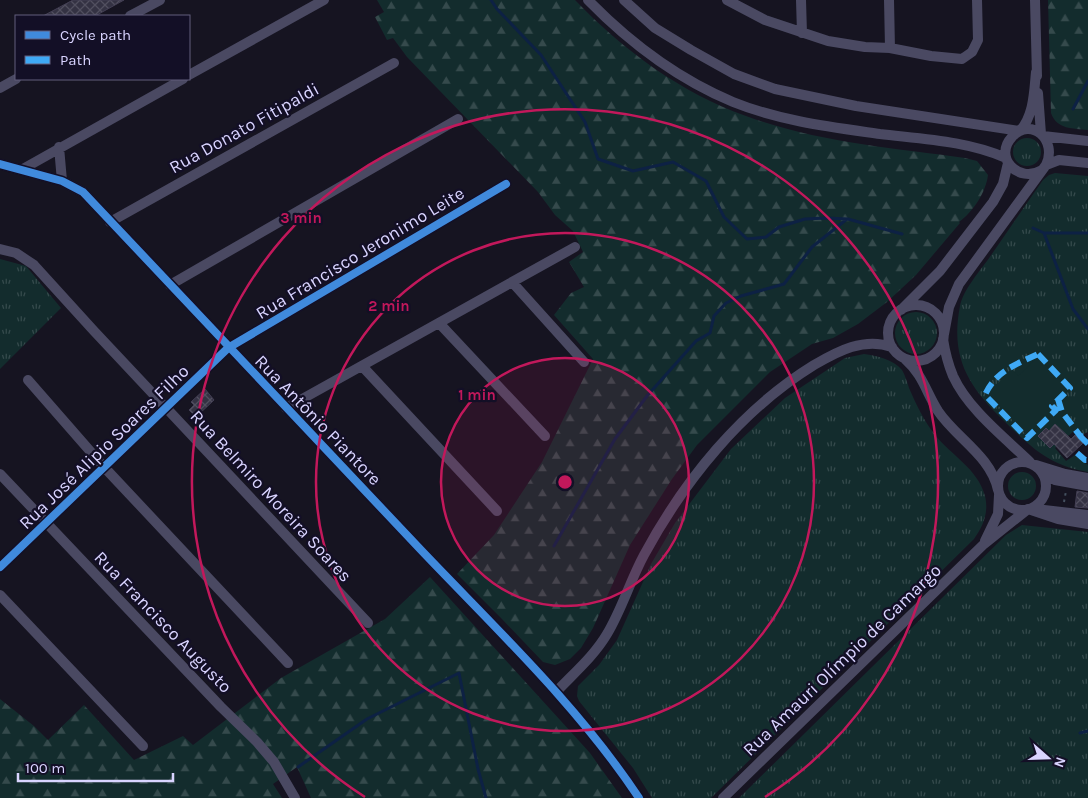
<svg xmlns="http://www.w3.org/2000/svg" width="1088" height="798" viewBox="0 0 1088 798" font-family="Karla,sans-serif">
	<defs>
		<pattern id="grass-tufts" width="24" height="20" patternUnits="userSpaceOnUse" patternTransform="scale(1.25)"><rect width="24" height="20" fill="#132c2d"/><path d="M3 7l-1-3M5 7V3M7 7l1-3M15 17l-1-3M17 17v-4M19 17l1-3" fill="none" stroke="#354a4c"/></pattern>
		<pattern id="forest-firs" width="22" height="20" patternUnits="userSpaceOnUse" patternTransform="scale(1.25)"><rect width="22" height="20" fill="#132c2d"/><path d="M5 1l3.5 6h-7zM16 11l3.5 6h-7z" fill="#354a4c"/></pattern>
		<pattern id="building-cross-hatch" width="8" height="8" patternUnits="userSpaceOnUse" patternTransform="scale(1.25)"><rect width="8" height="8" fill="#343243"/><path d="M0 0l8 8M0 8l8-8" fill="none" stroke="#514f5f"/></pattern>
	</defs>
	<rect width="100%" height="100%" fill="#161421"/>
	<path fill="url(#grass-tufts)" d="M1013 152a14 14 0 1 1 28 0a14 14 0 1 1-28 0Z
		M1055,173L1088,176V432L1081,435L1076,429L1055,448L1066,461L1075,455L1088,465V472C1048,465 1031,447 1003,420C968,386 950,357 960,306C963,291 978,273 987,261C1006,234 1024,207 1043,180L1049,175Z
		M0,259L26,266L61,308L0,369Z
		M895 333a21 21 0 1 1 42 0a21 21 0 1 1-42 0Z
		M864,354C877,356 893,359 902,370C905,375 907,382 909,388C916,404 924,421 935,435C951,455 978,469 985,496C989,513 983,526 974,539L711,798H652L633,768L579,701L577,696L578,686L599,665L617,640L651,564L675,523L731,449L785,398L845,358Z
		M1008 486a14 14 0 1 1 28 0a14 14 0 1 1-28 0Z
		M1022,525L1088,532V798H739L1006,535Z"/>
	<path fill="url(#forest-firs)" d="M377,0H575C623,50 681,93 746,116C816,142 892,148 965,158L977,161L988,175C986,192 973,212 959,222L960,223L916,275L887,302L858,324L833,338L812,344L770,372L697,445L672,479L630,545L593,628L581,648L570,659L555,665L543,662L501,618L457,574L494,535L542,462L593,359L554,315L571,293L584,287L569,262L583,252L573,231L555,215L538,192L407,57L393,38L387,40L375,17L384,12Z
		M1048,0H1088V130C1073,128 1057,130 1051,113Z
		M430,577L590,753L622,798H311L297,767L273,784L282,798H0V699L34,726L48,740L84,705L134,760L183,736L193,745L281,678L385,619Z"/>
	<path fill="#132c2d" d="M1038,357L1067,387L1048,406L1052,410L1027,435L987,394L1012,369L1018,376Z"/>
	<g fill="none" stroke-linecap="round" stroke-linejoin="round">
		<path stroke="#0d2144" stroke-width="3" d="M491,0L497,9L541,55L585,122L598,159L633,171L673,162L706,181L724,217L747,239L766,237L779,227L805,219L826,218L848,219L902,234
			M1073,109L1088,81
			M1033,228L1044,233H1088
			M1044,233L1073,309L1088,329
			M554,546L615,439L647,396L696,341L710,333L714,316L726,303L741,296L784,284L812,247L847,219
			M1080,733L1088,731
			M298,767L367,719L459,673L478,769L486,798"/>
	</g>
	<path fill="url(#building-cross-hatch)" stroke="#433f54" d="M73,0H124L95,16H43Z
		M205,389L214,400L196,417L189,410L194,405L191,402Z
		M1055,424L1071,439L1075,435L1083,443L1067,458L1054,444L1050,448L1038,436L1046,428L1049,431Z
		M1077,491L1088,493V508L1075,507Z"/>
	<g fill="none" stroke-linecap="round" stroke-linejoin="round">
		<path stroke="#44505f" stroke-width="2" stroke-dasharray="2.5 4" stroke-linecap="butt" d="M1064,502L1066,491"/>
		<path stroke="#4a4962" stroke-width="10" d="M588,0C629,42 678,79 733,102C780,121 831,127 880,134C922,139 968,141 1006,158
			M624,0L655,28L691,50L734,74L775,89L856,106L1020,131C1034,115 1034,92 1036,72
			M727,0L765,20L828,41L865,47L890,48L931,56L962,59L972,52L978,40L977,0
			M801,0L802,33
			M889,0L890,48
			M1035,0L1037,76
			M130,16L160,0
			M189,75L324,0
			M0,88L16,79
			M1038,93L1041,134
			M1043,136L1088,141
			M59,147L62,181
			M0,164L62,181L83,192C195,312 308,431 421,550C497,630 578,706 639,798
			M1046,165L1059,160L1088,163
			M21,170L183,79
			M110,222L394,63
			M0,249L16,253L34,265L94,331L368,623
			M512,282L584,362
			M170,285L458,119
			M888 333a28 28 0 1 1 56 0a28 28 0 1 1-56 0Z
			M901,310L940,271L993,202L1003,184L1008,163
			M439,323L545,436
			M944,334L949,307L959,284L1046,165C1058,140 1031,116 1012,137C993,157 1018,184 1042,170
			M943,339C945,352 948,364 953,376C968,409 1004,437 1030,462
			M905,359C923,375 926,392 938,411C956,438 991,456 998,490
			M362,366L497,511
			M28,380L104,467L288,663
			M286,408L575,247
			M998 486a24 24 0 1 1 48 0a24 24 0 1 1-48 0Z
			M1036,465L1065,474L1088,478
			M1042,472L1055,480L1088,486
			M0,474L221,707L257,742L274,762L295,798
			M1028,509L1058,519L1088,524
			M1044,510L1088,515
			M985,541L998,514L999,495
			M0,567L228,348L506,184
			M0,595L143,746
			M557,691C574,673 594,656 607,634C622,609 630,581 644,555C684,481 741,410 814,365C838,351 864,337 892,347
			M723,798L984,544L1028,509"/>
		<path stroke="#3fa9f5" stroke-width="6" stroke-dasharray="12 6" stroke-linecap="butt" d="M1038,354L1070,388L1052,406L1056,410L1027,438L985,395C995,372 1016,364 1038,354Z
			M1058,399L1062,412L1081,437L1088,435
			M1081,437L1088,444
			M1077,453L1085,460H1088"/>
		<g stroke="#130f26" stroke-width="11">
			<path id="cycleway" d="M0,164L62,181L83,192C195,312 308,431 421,550C497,630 578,706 639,798
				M0,567L228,348L506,184"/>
		</g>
		<use href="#cycleway" stroke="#408adc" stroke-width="8"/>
	</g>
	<circle cx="565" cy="482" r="124" fill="#c2185b" fill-opacity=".12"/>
	<g fill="none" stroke="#c2185b" stroke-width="2.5">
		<circle cx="565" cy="482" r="124"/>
		<circle cx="565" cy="482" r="249"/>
		<path d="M365 797A373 373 0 1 1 765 797"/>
	</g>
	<g text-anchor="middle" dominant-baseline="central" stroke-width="4.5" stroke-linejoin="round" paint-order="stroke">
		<g font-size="18" fill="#d9d4ff" stroke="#130f26">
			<text transform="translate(244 128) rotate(-29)">Rua Donato Fitipaldi</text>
			<text transform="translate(360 253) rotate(-31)">Rua Francisco Jeronimo Leite</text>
			<text transform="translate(318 420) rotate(46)">Rua Antônio Piantore</text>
			<text transform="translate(104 447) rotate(-44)">Rua José Alipio Soares Filho</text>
			<text transform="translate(271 496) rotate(47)">Rua Belmiro Moreira Soares</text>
			<text transform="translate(163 622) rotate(46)">Rua Francisco Augusto</text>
			<text transform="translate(842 660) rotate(-44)">Rua Amauri Olímpio de Camargo</text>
		</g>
	</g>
	<circle cx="565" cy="482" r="8" fill="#c2185b" stroke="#130f26" stroke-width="2.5"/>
	<g font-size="15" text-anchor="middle" font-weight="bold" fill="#c2185b" stroke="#130f26" stroke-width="4.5" stroke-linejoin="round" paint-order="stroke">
		<text x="301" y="223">3 min</text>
		<text x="389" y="311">2 min</text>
		<text x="477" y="400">1 min</text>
	</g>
	<rect x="15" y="15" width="175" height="65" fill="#130f26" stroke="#625e7d"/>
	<rect x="25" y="31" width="25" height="8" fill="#408adc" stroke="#625e7d"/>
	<text x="60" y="40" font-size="15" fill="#d9d4ff">Cycle path</text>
	<rect x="25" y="56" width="25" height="8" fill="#3fa9f5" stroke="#625e7d"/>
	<text x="60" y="65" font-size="15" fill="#d9d4ff">Path</text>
	<g transform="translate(1048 758) rotate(110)" stroke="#130f26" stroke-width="4" paint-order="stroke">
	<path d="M0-4L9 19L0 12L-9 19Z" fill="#d9d4ff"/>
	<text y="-8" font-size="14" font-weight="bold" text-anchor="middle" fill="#d9d4ff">N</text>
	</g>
	<path d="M18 773v8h155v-8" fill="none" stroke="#d9d4ff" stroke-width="2.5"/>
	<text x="25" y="773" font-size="15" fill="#d9d4ff" stroke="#130f26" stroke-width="4" paint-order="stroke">100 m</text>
</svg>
